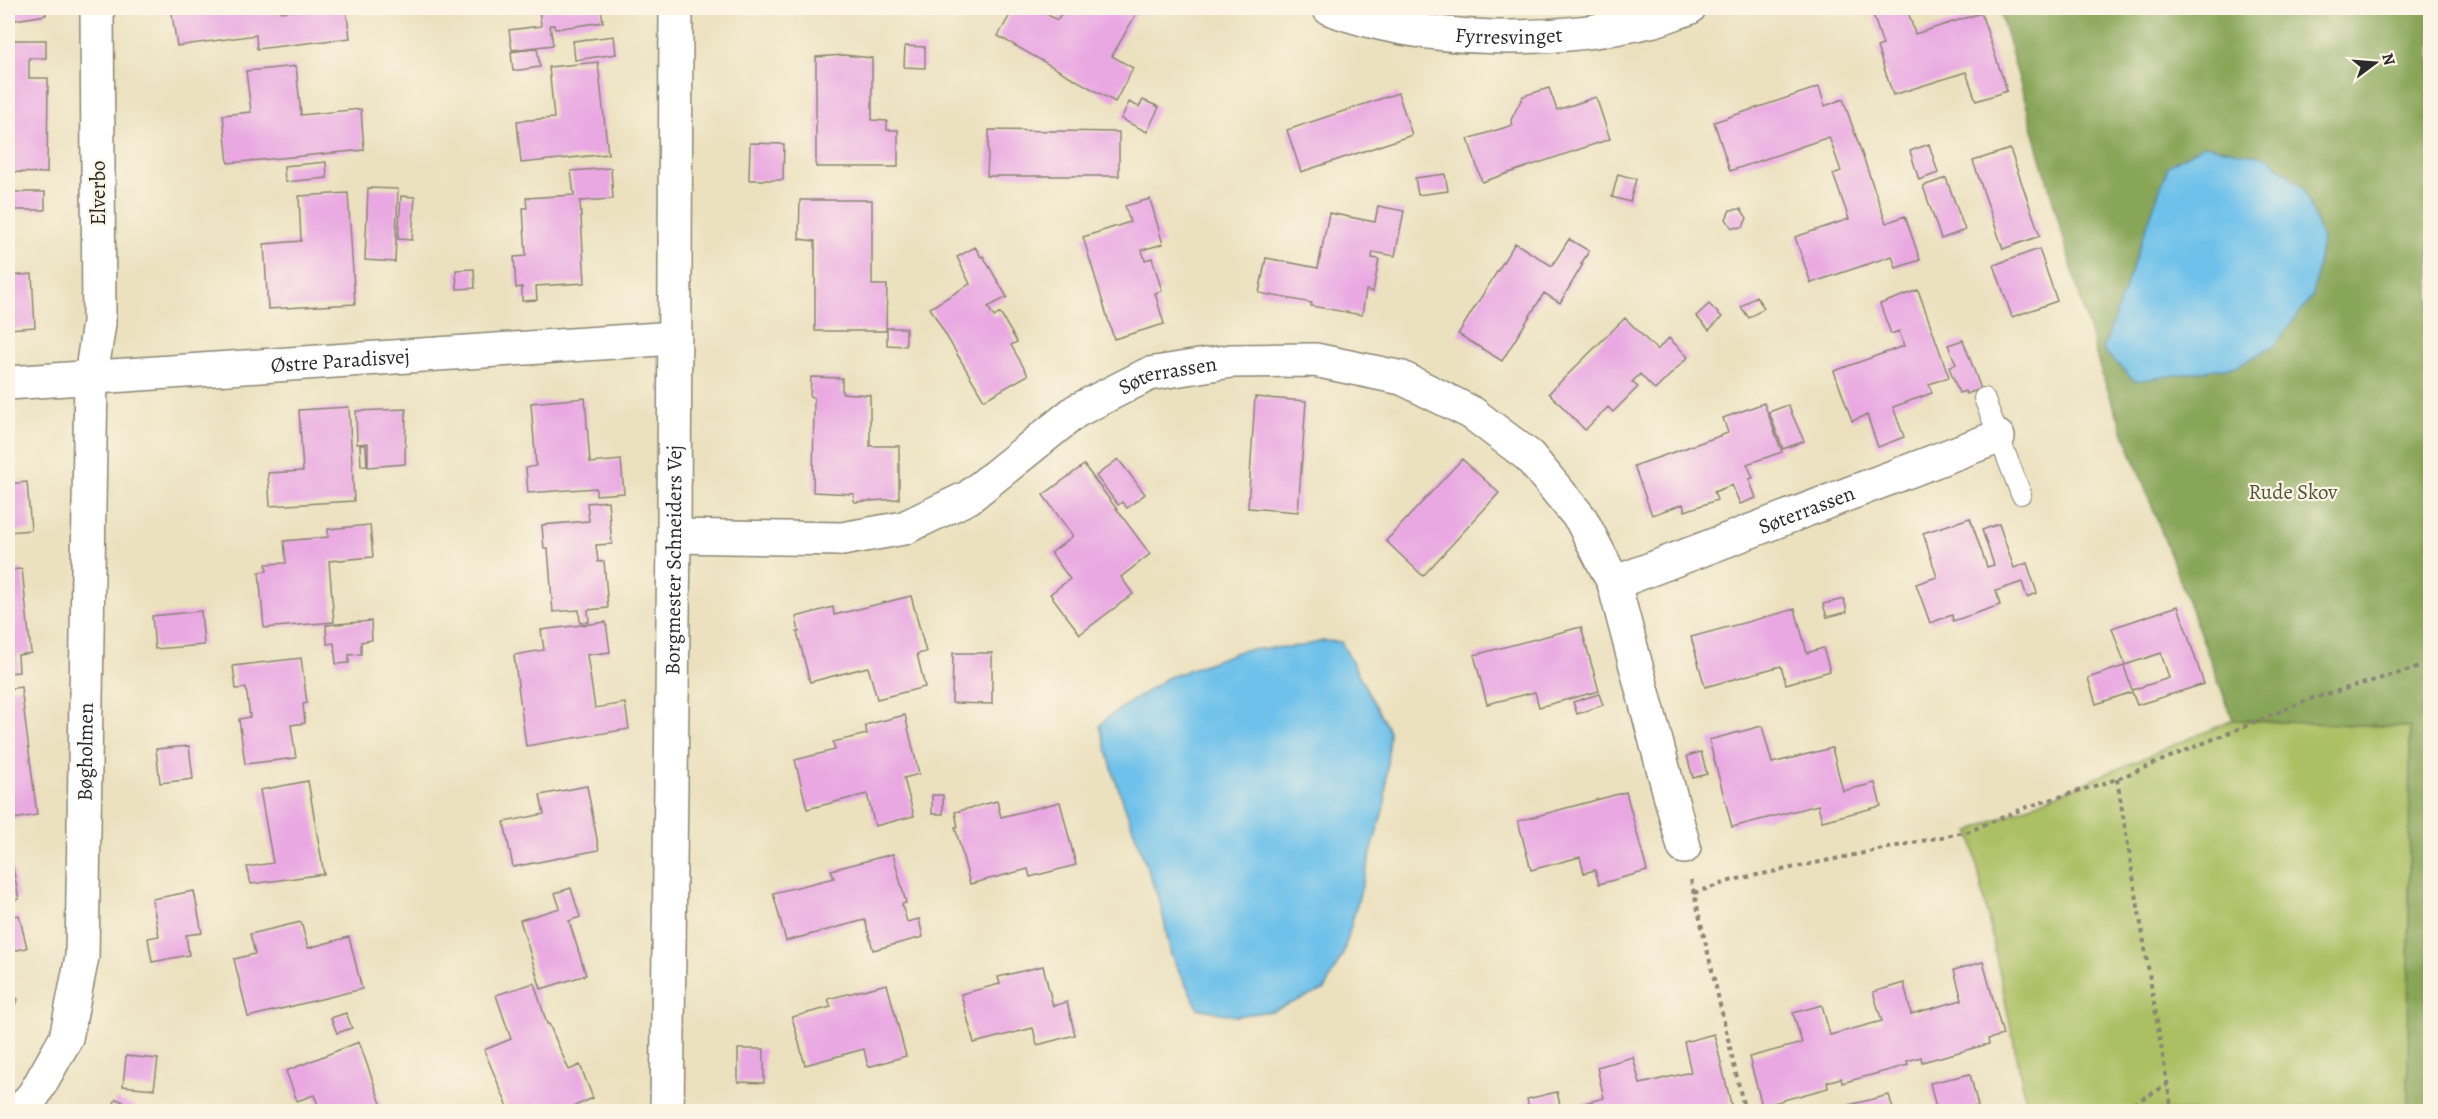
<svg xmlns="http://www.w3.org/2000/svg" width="2438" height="1119" viewBox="0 0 2438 1119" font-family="Alegreya,serif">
	<rect width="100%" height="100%" fill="#fcf5e5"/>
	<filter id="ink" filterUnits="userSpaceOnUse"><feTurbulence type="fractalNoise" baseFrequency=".0167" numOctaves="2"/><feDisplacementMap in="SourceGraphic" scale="12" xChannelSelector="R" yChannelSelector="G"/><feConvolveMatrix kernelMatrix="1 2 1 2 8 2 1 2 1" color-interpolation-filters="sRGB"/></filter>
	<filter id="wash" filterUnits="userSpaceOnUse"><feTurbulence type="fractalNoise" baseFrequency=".008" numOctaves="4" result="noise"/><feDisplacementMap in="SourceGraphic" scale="24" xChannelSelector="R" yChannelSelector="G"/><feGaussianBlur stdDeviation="1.35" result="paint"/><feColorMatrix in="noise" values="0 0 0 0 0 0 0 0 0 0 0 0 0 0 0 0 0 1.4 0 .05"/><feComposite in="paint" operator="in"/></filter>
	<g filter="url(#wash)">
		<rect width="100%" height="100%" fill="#ebe1bf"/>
		<path fill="#abbf63" stroke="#6b7547" stroke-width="1.5" d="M2233,720L2410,727L2408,1111H2028L1970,831Z"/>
		<path fill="#88a659" stroke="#5a6842" stroke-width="1.5" d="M1999,8H2430V1111H2408L2410,727L2233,720L2101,372Z"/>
		<path fill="#6ec1ea" stroke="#4c768a" stroke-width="1.5" d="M2204,145L2270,158L2304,189L2322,240L2313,295L2275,345L2238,366L2135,381L2103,350L2168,166Z
			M1323,641L1341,642L1389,731L1385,803L1343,954L1324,990L1272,1011L1235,1016L1198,1008L1171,955L1161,906L1115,779L1100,726L1108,717L1167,678L1243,650L1302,646Z"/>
		<g id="blocks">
			<path fill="#e9a8e2" d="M8,8H45L46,15L8,21Z
				M171,8H280L281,12L317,8H346L350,38L257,49L256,35L177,46Z
				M539,8H601L603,22L555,29L554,25H550L553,45L512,50L509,30L541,26Z
				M1014,8H1036L1057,20L1065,8H1133L1138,11L1112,56L1133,68L1115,102L998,36Z
				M1871,8H1907L1915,34L1981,13L2007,91L1976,101L1966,72L1893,95L1877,47L1883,45Z
				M614,36L616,54L575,60L573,41Z
				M8,40H46V58H29V78H48L47,173L8,172Z
				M905,46L925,47V68L904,67Z
				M537,48L540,67L513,71L511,52Z
				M844,55L872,58V120L887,121V130H898V167H816V57Z
				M598,62L608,154L521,163L517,121L554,118L549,67Z
				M296,66L301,115L361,109L364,150L228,163L223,115L251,112L246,71Z
				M1819,87L1825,106L1843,99L1886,223L1905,216L1920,260L1896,268L1892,256L1811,283L1795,237L1849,219L1833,174L1841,171L1829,137L1730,171L1714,122Z
				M1549,88L1557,110L1596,97L1610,139L1482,182L1468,139L1513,125L1511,120L1523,96Z
				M1398,93L1412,135L1301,172L1287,130Z
				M1143,100L1159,107L1147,132L1121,119L1129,102L1139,107Z
				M989,130L1119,132V176H987Z
				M750,143L784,144L783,180H749Z
				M1929,144L1938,173L1919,180L1910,151Z
				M2010,149L2040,236L2003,249L1973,161Z
				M326,162L327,178L285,182L284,166Z
				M611,168L613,199L580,201L585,283L536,286L537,300L522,301V287L516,288L514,257L526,256L523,208H527L526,198L574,195L571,171Z
				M1445,174L1448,191L1418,195L1415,178Z
				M1618,174L1636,179L1630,202L1612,197Z
				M1946,178L1965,230L1941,239L1923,186Z
				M368,188L398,189L395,262L365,260Z
				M8,192H45V210H8Z
				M348,193L355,304L268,309L264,244L301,241L299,196Z
				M401,196L415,197L412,240L398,239Z
				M1150,199L1163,244L1142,250L1145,260L1152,258L1162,291L1155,293L1164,324L1114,339L1083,237L1130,222L1125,206Z
				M800,200H872V285H887L886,331H815V241L799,239Z
				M1378,206L1404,211L1395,256L1373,252L1372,258L1379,259L1373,292L1366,290L1362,315L1311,306L1312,303L1259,293L1266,258L1318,268L1329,213L1375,222Z
				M1741,209L1747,218L1743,227L1732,228L1726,219L1730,210Z
				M1569,239L1589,251L1581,264H1583L1560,303L1544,293L1502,361L1458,334L1515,243L1552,266Z
				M975,247L981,257L983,256L1007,297L988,307L994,317L1000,313L1017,342L1011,345L1028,375L984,400L930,308L970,284L957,257Z
				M2039,249L2057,301L2012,317L1994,265Z
				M474,269L475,288L457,289L456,270Z
				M32,274L35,327L8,329V276Z
				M1918,290L1949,377L1929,384L1932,393L1893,407L1904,437L1878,447L1867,415L1852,421L1834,371L1904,346L1899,331L1891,334L1880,304Z
				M1756,296L1764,308L1749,318L1741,307Z
				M1709,304L1722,317L1709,330L1696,316Z
				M1625,318L1657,350L1669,338L1688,357L1655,390L1640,374L1632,382L1638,387L1613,412L1608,407L1585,430L1549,393Z
				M887,328H906V346L887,345Z
				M1963,340L1981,389L1966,394L1965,391L1959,393L1949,367L1956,364L1948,345Z
				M811,377L842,378V393L870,395V446H899V499L854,502V494L813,492L814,397H810Z
				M1255,397L1306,401L1298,512L1248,508Z
				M585,398L590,463L621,460L624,493L596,495V488L528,493L526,468L536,466L531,403Z
				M1764,403L1782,452L1747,464L1753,478L1749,479L1756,498L1740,504L1732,485L1714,492L1717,500L1685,511L1683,504L1652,515L1634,466L1728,433L1723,418Z
				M1788,405L1804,441L1783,449L1769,412Z
				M349,407L354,501L270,506L268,473L303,471L299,410Z
				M406,409L405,464L368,467V443L357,444L356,411Z
				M360,445H366L367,466H361Z
				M1118,459L1145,494L1127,508L1122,502L1118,505L1096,476Z
				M1462,459L1499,493L1423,576L1386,541Z
				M1084,465L1150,554L1121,577L1133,594L1080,634L1050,594L1070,579L1051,553L1073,536L1043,495Z
				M27,482L31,530L8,532V484Z
				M608,501L612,544L596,545L598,562L604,561L608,608L588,610L589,622L580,623L579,610L553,612L548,549H544L542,525L589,521L587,503Z
				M1970,518L1987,567L1994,565L1982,530L1999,524L2014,568L2027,563L2037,593L2027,597L2022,582L1996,591L2000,605L1953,621L1952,615L1930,623L1916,584L1937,577L1923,533Z
				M370,525L373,557L329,561L334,622L264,628L259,572L267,571L266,564L286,563L284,541L328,537V529Z
				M22,569L31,653L18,655L19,672L8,673V570Z
				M911,596L926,652L917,654L925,687L877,699L868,667L810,682L797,632H799L796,617L833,607L834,615Z
				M1844,599L1847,612L1827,617L1823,604Z
				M2178,606L2204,684L2137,705L2132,692L2096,704L2088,678L2124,666L2132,690L2169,678L2161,653L2125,665L2112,628Z
				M1795,609L1807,653L1823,648L1830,671L1786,684L1781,666L1705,687L1691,637Z
				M201,611L204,645L155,649L152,616Z
				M371,621L372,640L361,642V654L349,655V663L336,664L334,643L327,644L326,625Z
				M606,622L610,652L587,655L595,708L625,703L629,729L526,746L514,655L544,650L541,630Z
				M1581,627L1599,691L1539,707L1535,692L1487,704L1474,655Z
				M953,653H992V704L952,703Z
				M301,658L307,703L303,704L305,723L291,725L296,758L245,764L239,719L250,717L246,688L236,689L233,666Z
				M21,687L37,815L8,820V689Z
				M1599,694L1603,705L1577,714L1573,702Z
				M905,715L919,774L904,778L914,816L875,826L867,794L807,809L795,760L835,750L833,742L867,734L865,725Z
				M1762,726L1772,763L1832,748L1843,791L1875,783L1881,806L1822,821L1818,805L1732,827L1709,740Z
				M189,746L193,779L160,783L156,749Z
				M1701,752L1707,774L1693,778L1687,756Z
				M308,781L324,874L251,884L247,867L273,863L260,790Z
				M587,786L599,850L513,867L504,822L544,814L540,795Z
				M1626,792L1647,871L1599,884L1595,870L1584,873L1580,857L1531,870L1518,821Z
				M932,795H943V814H932Z
				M997,801L1001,817L1060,802L1076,865L1030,877L1028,869L970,884L955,827H958L955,812Z
				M9,847L19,899L8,901V848Z
				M893,854L906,903L902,904L907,922L919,919L923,937L873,950L865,920L786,941L773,893L834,878L831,870Z
				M571,888L580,917L569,921L586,975L541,989L520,920L560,908L555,893Z
				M194,891L202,933L186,935L189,955L152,962L148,938L159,936L152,899Z
				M19,915L27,948L8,952V917Z
				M301,922L308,948L349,937L362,989L248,1017L234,959L255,954L250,934Z
				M1983,962L2003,1035L1988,1039L1989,1044L1922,1062L1921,1057L1907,1061L1908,1065L1842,1083L1841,1078L1827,1082L1828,1088L1762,1106L1749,1057L1802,1043L1793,1013L1822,1005L1830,1035L1882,1021L1873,992L1904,983L1911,1014L1962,1000L1954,970Z
				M1043,966L1053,1006L1067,1002L1075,1035L1037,1045L1033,1028L974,1043L961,994L1000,984L998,977Z
				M534,983L547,1024H549L569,1070L580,1065L593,1098L561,1112H510L484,1050L511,1039L496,995Z
				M887,984L906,1056L868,1067L864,1049L805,1065L792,1017L831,1007L828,999Z
				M8,992L18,1000L8,1015Z
				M346,1013L352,1028L337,1033L331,1018Z
				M1714,1034L1732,1108L1719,1112H1530L1527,1099L1557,1092L1561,1109L1604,1098L1597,1067L1633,1057L1640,1084L1691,1072L1684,1042Z
				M359,1042L384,1112H321L314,1095L297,1101L286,1071Z
				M738,1049H764V1083L738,1082Z
				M126,1056L158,1059L154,1089L123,1086Z
				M1970,1074L1978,1106L1956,1112H1937L1930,1083Z
				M1889,1095L1894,1112H1851L1849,1105Z
				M116,1099L147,1111V1112H110Z"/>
		</g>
	</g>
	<g filter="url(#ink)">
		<use href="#blocks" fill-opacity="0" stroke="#8b8675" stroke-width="1.5"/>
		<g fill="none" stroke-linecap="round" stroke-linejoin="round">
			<g stroke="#8b8675" stroke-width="22">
				<path id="service" d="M1984,398L2021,494"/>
			</g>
			<g stroke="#8b8675" stroke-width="36">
				<g id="minor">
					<path id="s1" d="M1329,8C1426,44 1550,44 1650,21C1663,18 1676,12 1689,8"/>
					<path id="s2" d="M8,383L674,338"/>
					<path id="s3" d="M674,536L842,539L904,528L969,497L1076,411L1149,374L1231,361L1315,360L1402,378L1472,413L1529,456L1581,519L1614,583L1684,847"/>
					<path id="s4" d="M1614,583L1998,437"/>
					<path id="s5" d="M20,1112L35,1093L66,1038L82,957L91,377L99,323L97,8"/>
					<path id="s6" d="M667,1112L674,536L676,8"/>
				</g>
			</g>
			<path stroke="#8b8675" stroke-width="4" stroke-dasharray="4.5 4.5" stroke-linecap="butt" d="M2117,779L2172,1112
				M1691,880L1745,1112
				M1694,893L1733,880L1970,831L2027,807L2117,779L2310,699L2430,664
				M2118,1112L2167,1085"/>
			<use href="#service" stroke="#fff" stroke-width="20"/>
			<use href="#minor" stroke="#fff" stroke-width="33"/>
		</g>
	</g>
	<g text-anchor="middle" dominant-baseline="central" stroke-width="4.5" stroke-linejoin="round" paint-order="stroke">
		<g font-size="21" fill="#2b2b2b" stroke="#fcf5e5">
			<text stroke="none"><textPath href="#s1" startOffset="183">Fyrresvinget</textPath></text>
			<text transform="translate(98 193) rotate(-90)">Elverbo</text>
			<text stroke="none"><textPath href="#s2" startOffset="333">Østre Paradisvej</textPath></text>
			<text stroke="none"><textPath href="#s3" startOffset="540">Søterrassen</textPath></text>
			<text stroke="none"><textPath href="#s4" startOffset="206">Søterrassen</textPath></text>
			<text stroke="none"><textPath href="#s6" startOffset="552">Borgmester Schneiders Vej</textPath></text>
			<text stroke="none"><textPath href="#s5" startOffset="375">Bøgholmen</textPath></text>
		</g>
		<g font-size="21" fill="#51573c" stroke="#fcf5e5">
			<text x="2293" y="492">Rude Skov</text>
		</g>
	</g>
	<rect width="2438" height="1119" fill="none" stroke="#fcf5e5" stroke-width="30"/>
	<g transform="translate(2375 63) rotate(74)" stroke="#fcf5e5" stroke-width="4.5" paint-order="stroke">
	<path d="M0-4.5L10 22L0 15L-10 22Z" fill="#2b2b2b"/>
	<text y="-9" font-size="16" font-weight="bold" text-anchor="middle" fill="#2b2b2b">N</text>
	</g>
</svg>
